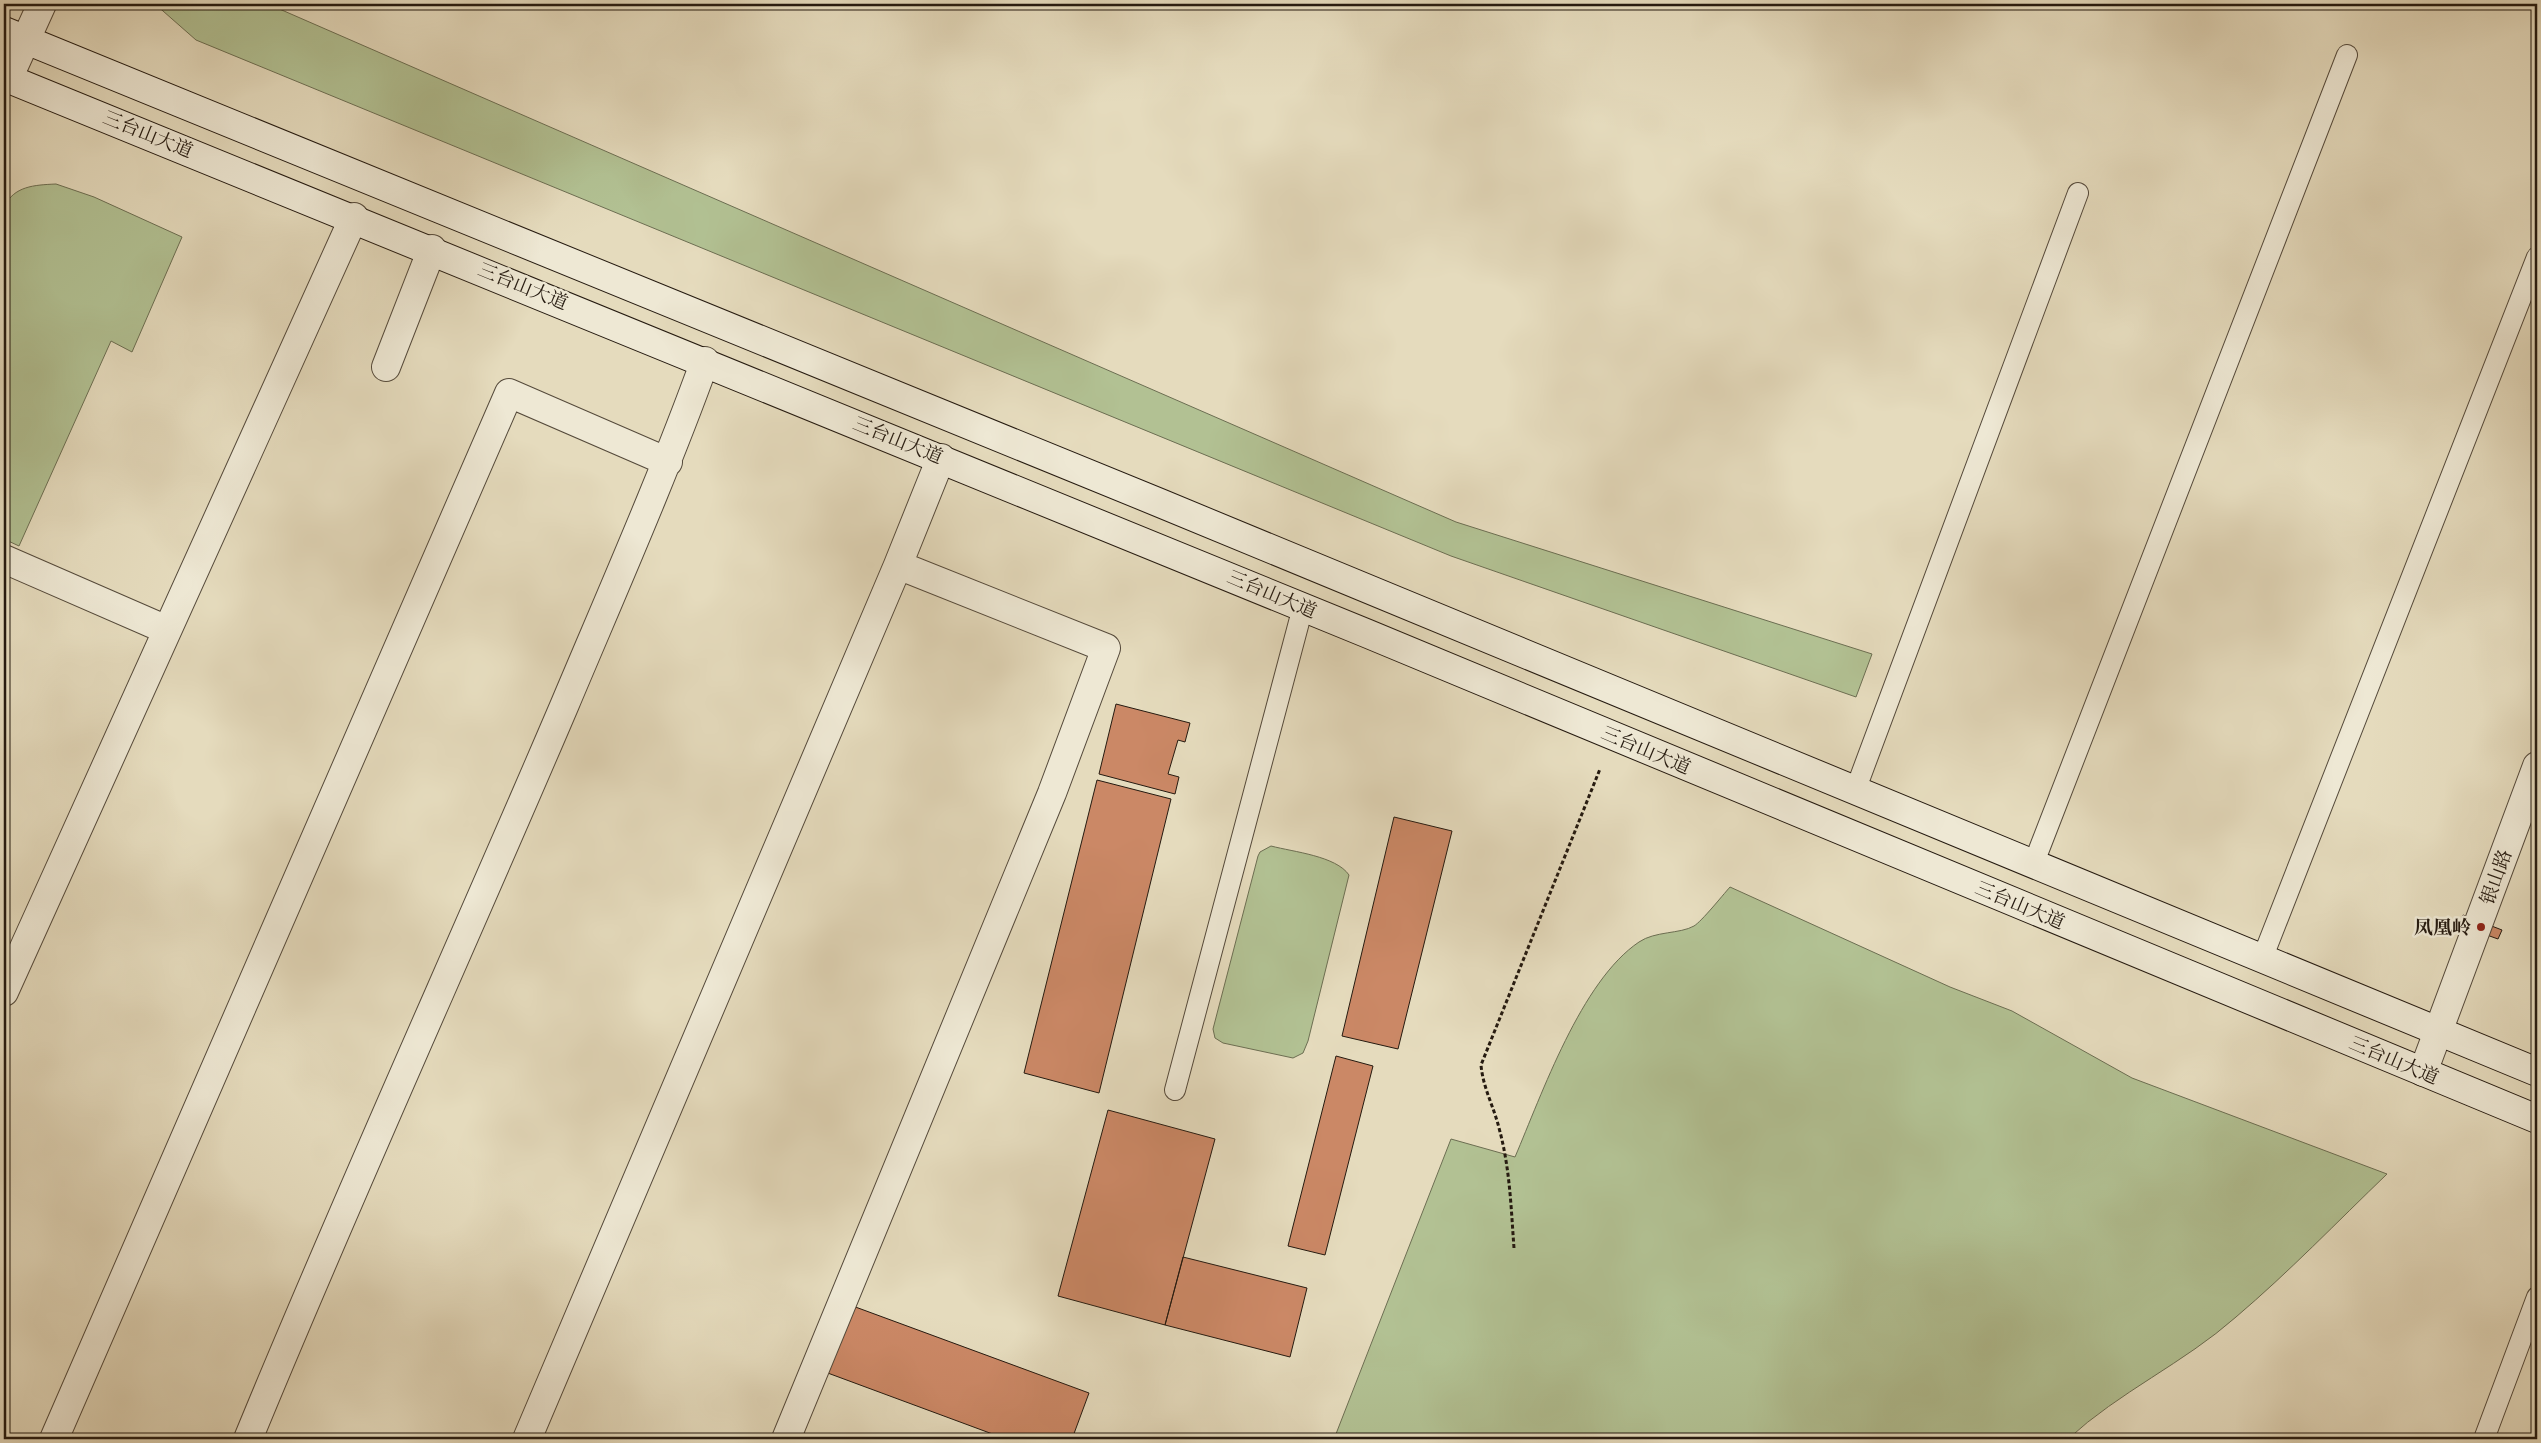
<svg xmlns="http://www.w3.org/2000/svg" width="2541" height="1443" viewBox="0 0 2541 1443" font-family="'EB Garamond','Noto Serif SC',serif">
	<rect width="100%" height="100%" fill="#e5dbbd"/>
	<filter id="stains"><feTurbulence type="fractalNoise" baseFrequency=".004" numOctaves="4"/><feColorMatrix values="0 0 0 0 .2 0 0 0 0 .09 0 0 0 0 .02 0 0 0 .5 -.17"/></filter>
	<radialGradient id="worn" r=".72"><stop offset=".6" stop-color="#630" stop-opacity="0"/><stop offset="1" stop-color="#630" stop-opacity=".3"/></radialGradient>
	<path fill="#b2c193" stroke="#6c6e52" d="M155,4H268L1456,522L1872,654L1856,697L1451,556L196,40Z
		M56,184L94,197L182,237L132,352L111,341L19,546L4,539V207C14,186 34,185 56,184Z
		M1271,846C1294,852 1336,856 1349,875L1308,1041L1303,1053L1293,1058L1223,1043L1215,1038L1213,1029L1258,856L1260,852Z
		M1730,887L1950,987L2012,1011L2132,1078L2387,1174C2337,1222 2289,1272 2236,1317C2184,1363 2119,1392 2068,1439H1334L1451,1139L1515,1157C1542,1094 1581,981 1639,942C1655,931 1680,934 1694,926C1702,921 1722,896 1730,887Z"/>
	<path fill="#cb8866" stroke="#251a10" d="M1116,704L1190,723L1185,742L1178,740L1168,774L1179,777L1175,794L1099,774Z
		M1097,780L1171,799L1099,1093L1024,1073Z
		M1394,817L1452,831L1398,1049L1342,1036Z
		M2463,915L2502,930L2498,939L2459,925Z
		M1336,1056L1373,1066L1325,1255L1288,1246Z
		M1108,1110L1215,1139L1165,1325L1058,1296Z
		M1183,1257L1307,1288L1290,1357L1165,1325Z
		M850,1305L1089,1393L1072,1439H1006L825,1372Z"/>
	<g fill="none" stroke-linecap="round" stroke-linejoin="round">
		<g stroke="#554a3b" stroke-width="22">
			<path id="service" d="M1855,791L2078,193
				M2033,865L2347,55
				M2262,959L2537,257
				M1175,1090L1303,607
				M2484,1439L2537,1297"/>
		</g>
		<g stroke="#554a3b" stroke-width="30">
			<path id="minor" d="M386,367L432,249
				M4,559L167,630
				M4,992L354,217
				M2423,1072L2537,766
				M54,1439L509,393L668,462
				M248,1439C349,1193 460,950 565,704C613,590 663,477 705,361
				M527,1439L898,565L941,458
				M786,1439L1052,793L1106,648L898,565"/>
		</g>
		<g stroke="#554a3b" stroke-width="30">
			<path id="tertiary" d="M8,79L42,4"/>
		</g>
		<g stroke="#251a10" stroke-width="30">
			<path id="secondary" d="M4,31L1160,503L2537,1072
				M4,77C851,417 1694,769 2537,1119"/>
		</g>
		<path stroke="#251a10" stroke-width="3" stroke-dasharray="4 2.5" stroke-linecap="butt" d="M1514,1248C1511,1208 1510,1168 1499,1128C1494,1107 1483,1088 1481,1065L1600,769"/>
		<use href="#service" stroke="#eee8d4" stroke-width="20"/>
		<use href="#minor" stroke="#eee8d4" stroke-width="28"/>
		<use href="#tertiary" stroke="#eee8d4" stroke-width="28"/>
		<use href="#secondary" stroke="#eee8d4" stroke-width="28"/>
	</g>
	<circle fill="#8f2418" stroke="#eee8d4" stroke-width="2" cx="2481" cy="927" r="5"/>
	<g text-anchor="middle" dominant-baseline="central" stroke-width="5" stroke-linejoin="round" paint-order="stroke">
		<g font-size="19" fill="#251a10" stroke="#eee8d4">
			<text transform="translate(148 134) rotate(22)">三台山大道</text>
			<text transform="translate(523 286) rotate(22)">三台山大道</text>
			<text transform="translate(898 440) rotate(22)">三台山大道</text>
			<text transform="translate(1272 594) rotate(23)">三台山大道</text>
			<text transform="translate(1646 750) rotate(23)">三台山大道</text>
			<text transform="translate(2496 877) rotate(-70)">银山路</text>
			<text transform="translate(2020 905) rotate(23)">三台山大道</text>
			<text transform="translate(2394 1060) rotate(23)">三台山大道</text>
		</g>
		<g font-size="19" font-weight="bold" fill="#251a10" stroke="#eee8d4" text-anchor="end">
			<text x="2471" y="927">凤凰岭</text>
		</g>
	</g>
	<rect width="2541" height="1443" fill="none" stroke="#e5dbbd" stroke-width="20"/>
	<rect x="5" y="5" width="2531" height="1433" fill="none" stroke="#251a10" stroke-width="2.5"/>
	<rect x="10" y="10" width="2521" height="1423" fill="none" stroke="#251a10"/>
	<rect width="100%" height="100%" filter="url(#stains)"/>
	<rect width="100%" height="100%" fill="url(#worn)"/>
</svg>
